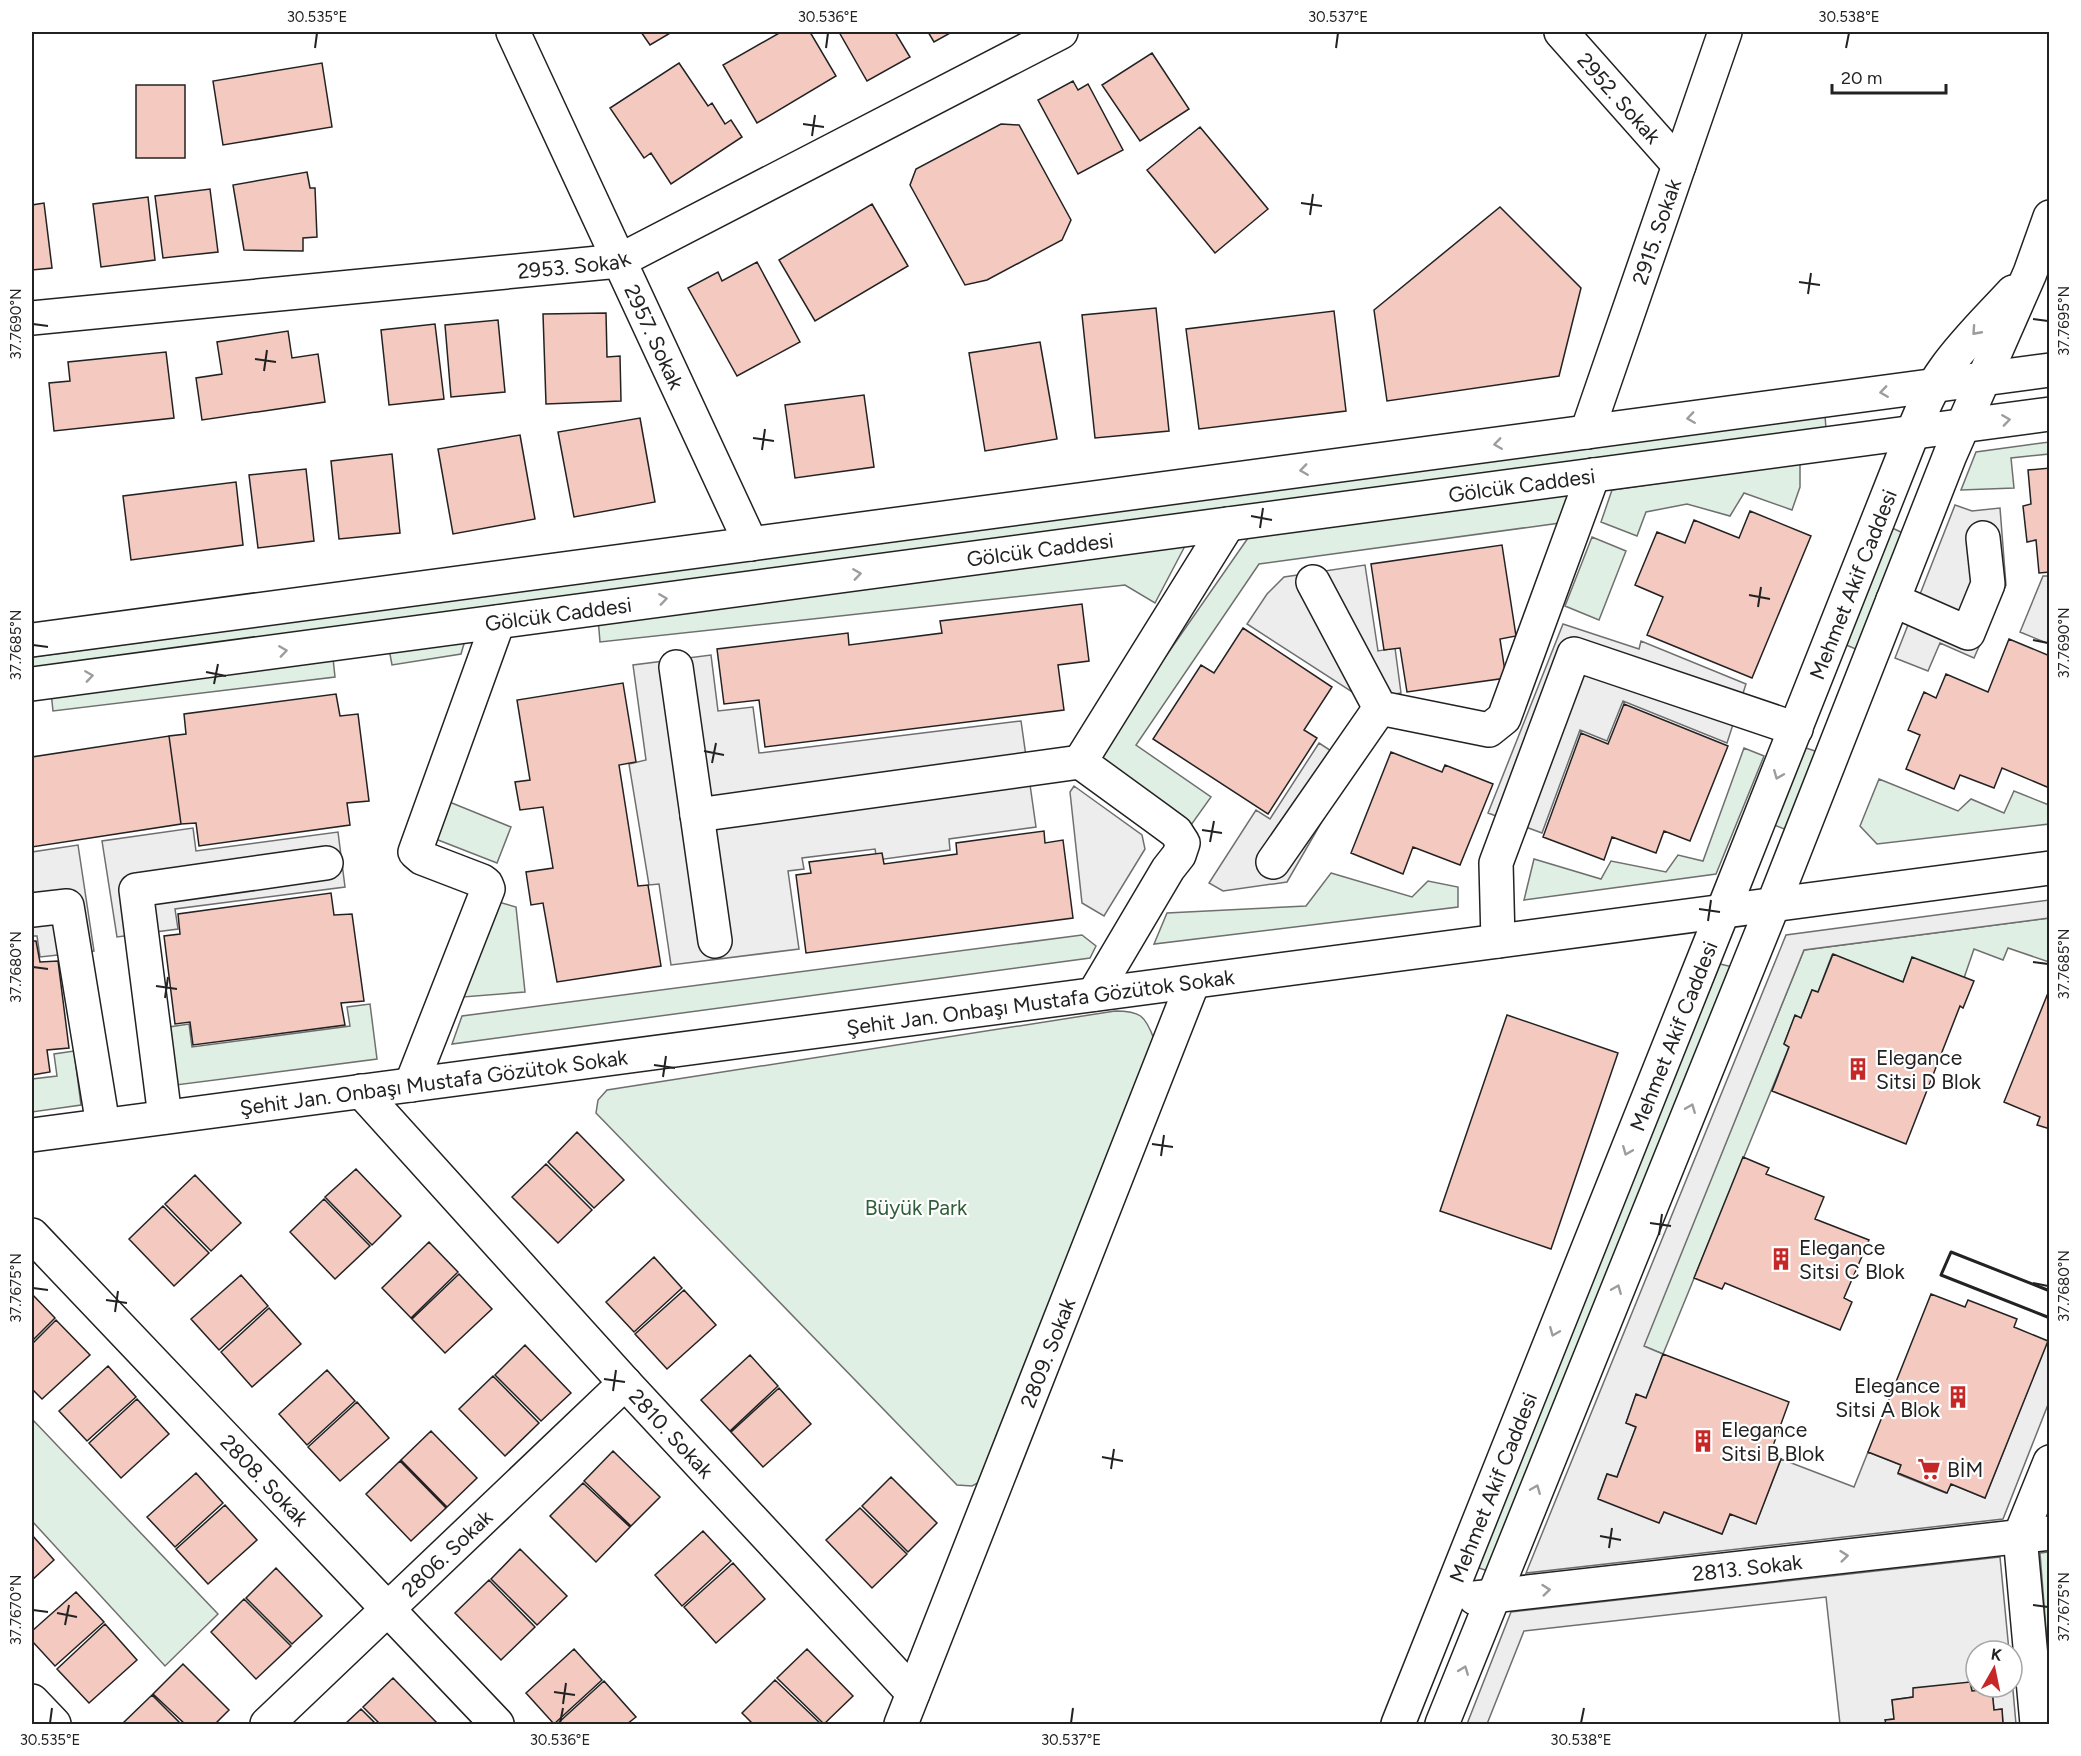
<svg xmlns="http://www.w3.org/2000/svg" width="2081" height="1756" viewBox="0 0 2081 1756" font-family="Figtree,sans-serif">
	<rect width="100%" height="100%" fill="#fff"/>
	<path fill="#e0efe3" stroke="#6f6f6f" stroke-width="1.5" d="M1825,415L1826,429L32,671V657Z
		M2049,442V454L2011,458L2014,488L1961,490L1976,452Z
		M1800,463V487L1792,510L1744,493L1730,516L1687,504L1646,512L1637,536L1601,522L1612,490Z
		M1575,490L1560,523L1259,564L1136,745L1211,797L1191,825L1095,758L1248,538Z
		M1890,527L1903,533L1858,650L1844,644Z
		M1592,537L1626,551L1599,620L1565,606Z
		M1185,546L1155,603L1125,585L600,642L598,618Z
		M466,637L461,654L392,665L389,649Z
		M333,658L335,677L53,711L51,692Z
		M1744,748L1764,756L1716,874L1524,900L1534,859L1601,879L1611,861L1666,872L1678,855L1703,861Z
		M1806,748L1818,752L1787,830L1774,825Z
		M1879,779L1958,811L1971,799L2004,813L2014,791L2049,805V824L1877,844L1860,826Z
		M447,801L511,827L497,863L433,838Z
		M1331,873L1412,897L1428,881L1458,887V907L1154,944L1167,913L1306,906Z
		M495,901L516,907L525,992L463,997Z
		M2049,918V962L2008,948L2003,960L1974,949L1964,978L1912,958L1903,982L1832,955L1818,992L1812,990L1801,1018L1795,1016L1784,1044L1789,1047L1663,1354L1643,1346L1804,950Z
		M1082,935L1096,946L1090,958L452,1044L462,1016Z
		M1720,964L1733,967L1488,1571L1476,1567Z
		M370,1004L377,1059L176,1085L169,1027L189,1024L192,1047L350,1026L347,1007Z
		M1115,1011C1140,1011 1145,1015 1154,1039L989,1477L972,1486L957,1485L596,1113L598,1100L607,1090Z
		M74,1051L81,1105L32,1112V1079L57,1076L54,1054Z
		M32,1419L218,1614L165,1666L32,1521Z
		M2049,1552H2050L2049,1667L2040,1553Z"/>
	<path fill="#ededed" stroke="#6f6f6f" stroke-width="1.5" d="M1955,505L1972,511L2000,508L2006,585L1974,658L1940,643L1928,671L1895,658Z
		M1365,565L1378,651L1395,648L1401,693L1363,699L1247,624L1267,594L1284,577Z
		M2043,576H2049V644L2020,632Z
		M1563,624L1639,649L1641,641L1746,684L1727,743L1623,701L1607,741L1580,730L1542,833L1488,813Z
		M711,655L718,711L753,707L759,753L1021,721L1036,827L949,839L950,850L877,860L875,849L802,858L804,869L788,871L799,949L671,965L659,884L649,885L629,764L646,760L633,665Z
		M1319,743L1354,766L1287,882L1223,891L1209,883L1256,810L1270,819Z
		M1074,786L1142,835L1145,849L1104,916L1082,903L1070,792Z
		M193,828L196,851L338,832L345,887L175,909L178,929L117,937L102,841Z
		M78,845L94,951L40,957L37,936H32V852Z
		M2049,900V918L1804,950L1644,1346L1663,1354L1646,1398L1636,1395L1626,1423L1636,1427L1617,1477L1607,1474L1598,1498L1659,1522L1664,1512L1722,1534L1730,1514L1756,1523L1781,1459L1854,1487L1868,1452L1901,1465L1898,1474L1946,1493L1951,1484L1985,1498L2049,1337V1402L2003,1519L1526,1573L1786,935Z
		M2000,1557L2009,1651H1976V1687H2012V1679L2016,1724H2003L2002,1709L1994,1710L1992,1689L1972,1691L1970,1682L1913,1697L1892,1700L1894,1719L1886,1720V1724H1840L1826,1597L1524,1631L1487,1724H1467L1511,1612Z"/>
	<path fill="#f3c9c0" stroke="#222" stroke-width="1.5" d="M641,32H672L650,45Z
		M781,32H810L836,76L757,123L723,65Z
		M839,32H895L910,57L867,81Z
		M928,32H952L934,42Z
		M1152,53L1189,109L1140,141L1102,85Z
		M322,63L332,127L223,145L213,81Z
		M679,63L708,106L712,103L725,124L731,120L742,137L671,184L651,153L644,158L610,108Z
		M1073,81L1078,90L1088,84L1123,150L1078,174L1038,100Z
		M136,85H185V158H136Z
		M1001,124L1019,125L1071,220L1062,240L987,280L965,285L910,185L916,169Z
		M1200,127L1268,209L1215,253L1147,170Z
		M307,172L310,188H315L317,237L303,238V251L244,250L233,185Z
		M210,189L218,252L163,258L155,196Z
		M148,197L155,260L101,267L93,204Z
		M44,203L52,268L32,270V205Z
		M872,204L908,266L815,321L779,260Z
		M1500,207L1581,288L1559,376L1387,401L1374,310Z
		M757,262L800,342L737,376L688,288L718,272L722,281Z
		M1156,308L1169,431L1095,438L1082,315Z
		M1334,311L1346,411L1199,429L1186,329Z
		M606,313L607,357L620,356L621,401L546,404L543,314Z
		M498,320L505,392L451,397L445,325Z
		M435,324L444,399L389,405L381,330Z
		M288,331L292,358L318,354L325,402L202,420L196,378L222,374L217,342Z
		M1040,342L1057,439L985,451L969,353Z
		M166,352L174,418L54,431L49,383L70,381L68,362Z
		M864,395L874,467L795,478L785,405Z
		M640,418L655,502L574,517L558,432Z
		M520,435L535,519L453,534L438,449Z
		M392,454L400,533L339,539L331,461Z
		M2050,468V572L2039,573L2036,540L2027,542L2023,506L2031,504L2028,470Z
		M306,469L314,541L258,548L249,475Z
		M236,482L243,545L131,560L123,496Z
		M1750,511L1811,536L1752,678L1647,635L1663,597L1635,585L1657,532L1685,543L1694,520L1739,538Z
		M1502,545L1516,636L1500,639L1506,678L1407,692L1400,648L1384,650L1371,564Z
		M1082,604L1089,661L1058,665L1064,710L765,747L759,700L724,704L717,649L848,633L849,645L942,633L940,621Z
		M1243,628L1332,687L1304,730L1317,738L1268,814L1153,739L1201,665L1214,673Z
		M2009,639L2050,656V781L2047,787L2002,768L1994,788L1960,775L1954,789L1906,769L1920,735L1908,730L1924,692L1936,698L1946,674L1988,692Z
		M623,683L636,762L619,765L638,886L648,885L661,966L557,982L543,903L531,905L526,872L553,868L543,807L520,810L515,782L530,780L517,700Z
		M336,694L340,716L358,714L369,801L347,803L350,825L199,846L196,823L181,824L169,736L186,734L184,714Z
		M1624,704L1728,746L1690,841L1664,831L1656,853L1612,837L1604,860L1543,837L1581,733L1608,744Z
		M169,736L181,824L32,847V757Z
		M1391,752L1442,772L1445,765L1493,784L1460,865L1413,847L1403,874L1351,853Z
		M1044,831L1045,843L1063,840L1073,918L806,953L796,875L811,873L809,862L882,853L884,864L957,854L956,843Z
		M331,893L334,915L352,914L364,1001L341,1003L345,1025L193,1045L190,1022L175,1024L164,936L180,934L178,914Z
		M32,941H36L40,962L58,961L69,1048L47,1050L50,1072L32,1075Z
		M1833,954L1903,982L1912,957L1974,981L1963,1008L1960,1006L1906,1144L1772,1091L1789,1047L1784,1044L1795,1015L1801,1018L1812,990L1818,992Z
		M2050,988V1129L2037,1125L2040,1117L2004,1102Z
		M1507,1015L1618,1053L1551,1249L1440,1211Z
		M577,1132L624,1180L594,1208L548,1162Z
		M1743,1157L1769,1168L1766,1174L1824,1197L1815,1219L1869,1240L1844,1298L1852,1302L1840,1330L1725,1283L1722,1289L1694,1278Z
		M546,1164L592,1210L558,1243L512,1197Z
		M356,1169L401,1216L372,1245L325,1197Z
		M195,1175L241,1223L211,1251L165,1204Z
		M324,1199L370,1246L335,1279L290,1232Z
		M163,1206L209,1253L174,1286L129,1239Z
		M429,1242L458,1272L411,1318L382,1288Z
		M654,1257L682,1288L634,1332L606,1302Z
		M459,1274L492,1309L445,1353L412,1319Z
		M241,1275L268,1306L219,1350L191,1319Z
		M684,1290L716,1325L667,1369L635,1334Z
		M32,1294L55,1318L32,1341Z
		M1931,1294L1965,1307L1968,1300L2017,1319L2014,1327L2048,1341L1985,1498L1951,1484L1947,1493L1898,1473L1901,1465L1868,1452Z
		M269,1308L301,1344L252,1387L221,1352Z
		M56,1320L90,1355L42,1399L32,1389V1344Z
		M525,1345L571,1393L541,1421L495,1375Z
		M1663,1354L1789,1402L1770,1454L1781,1459L1756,1524L1730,1514L1722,1534L1664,1512L1659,1523L1598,1499L1607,1474L1617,1477L1636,1427L1626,1423L1636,1394L1646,1398Z
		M750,1355L778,1386L730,1431L701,1400Z
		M108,1366L136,1397L87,1441L59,1411Z
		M327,1370L355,1401L307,1445L279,1414Z
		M493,1376L539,1423L505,1456L459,1409Z
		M779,1388L811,1424L763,1467L731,1432Z
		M137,1399L169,1434L121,1478L89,1443Z
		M357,1402L389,1438L340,1481L308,1447Z
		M431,1431L477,1478L447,1507L401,1460Z
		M613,1451L660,1497L631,1526L584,1481Z
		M400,1461L446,1508L411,1541L366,1494Z
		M196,1473L223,1503L175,1547L147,1517Z
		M891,1477L937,1523L908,1552L862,1506Z
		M583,1483L630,1527L596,1562L550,1516Z
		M225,1505L257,1540L208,1584L176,1549Z
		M860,1508L907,1554L872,1588L826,1540Z
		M703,1531L731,1561L682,1606L655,1575Z
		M32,1535L54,1560L32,1580Z
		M520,1549L567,1596L537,1625L491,1579Z
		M733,1563L765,1599L716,1643L684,1607Z
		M276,1568L322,1616L292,1644L246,1598Z
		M489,1580L535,1627L501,1660L455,1613Z
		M76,1592L104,1622L55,1666L32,1641V1631Z
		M244,1599L291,1646L256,1679L211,1632Z
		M105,1624L137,1660L89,1703L57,1669Z
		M574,1649L602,1680L554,1724L526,1693Z
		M807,1649L853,1696L824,1724L777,1678Z
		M183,1664L229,1710L215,1724H185L153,1694Z
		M393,1678L438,1724H380L363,1707Z
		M775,1680L821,1724H753L742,1713Z
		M604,1681L636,1717L627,1724H557Z
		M1970,1682L1972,1691L1992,1689L1994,1710L2002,1709L2003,1724H1886L1885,1720L1894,1719L1892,1700L1913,1697V1688Z
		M152,1695L181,1724H122Z
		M361,1709L376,1724H345Z"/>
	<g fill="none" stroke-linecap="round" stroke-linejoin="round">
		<g stroke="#222" stroke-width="36">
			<g id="minor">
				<path id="s1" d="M513,32L751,544"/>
				<path id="s2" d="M1561,32L1679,165"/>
				<path id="s3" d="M32,318L619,261L1061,32"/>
				<path id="s4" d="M1587,432L1725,32"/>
				<path d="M1313,582L1380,708L1489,730L1504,718L1593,475"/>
				<path d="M1893,600L1968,633L1988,584L1983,538"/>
				<path d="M676,667L715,941"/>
				<path d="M697,815L1080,762"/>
				<path d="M1273,862L1380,708"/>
				<path d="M32,910L67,906L103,1125"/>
				<path d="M1498,941L1496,863L1574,654L1796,729"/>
				<path d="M1094,994L1168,869L1179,855L1183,843L1176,832L1157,818L1080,762L1228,524"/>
				<path d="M411,1085L488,889L486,884L482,881L422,858L415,852L498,622"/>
				<path id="s5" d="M361,1091L625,1383L913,1693"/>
				<path d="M165,1117L136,890L326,863"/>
				<path id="s6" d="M32,1135L2050,868"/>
				<path id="s7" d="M32,1235L497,1724"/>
				<path id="s8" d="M1475,1598L2050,1533"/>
				<path d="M32,1701L54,1724"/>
				<path id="s9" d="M267,1724L625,1383"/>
				<path id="s10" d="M901,1724L1193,982"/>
				<path id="s11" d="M1398,1724L1723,911L1913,432C1922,410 1931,388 1945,369C1965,341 1990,317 2013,292"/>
				<path d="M1442,1724L1773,905L1950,455L2030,273L2050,217"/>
				<path d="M2037,1724L2020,1536L2050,1462"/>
			</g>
		</g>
		<g stroke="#222" stroke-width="36">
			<g id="major">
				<path d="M32,640L2050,370"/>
				<path id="s12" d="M32,684L2050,414"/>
			</g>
		</g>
		<use href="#minor" stroke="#fff" stroke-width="33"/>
		<use href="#major" stroke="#fff" stroke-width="33"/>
		<path stroke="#222" stroke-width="3" d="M2050,1291L1951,1252L1941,1275L2050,1318"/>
	</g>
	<defs><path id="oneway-chevron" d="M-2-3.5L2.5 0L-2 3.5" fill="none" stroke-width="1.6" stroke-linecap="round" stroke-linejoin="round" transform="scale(1.5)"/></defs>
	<g stroke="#9c9c9c">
		<use href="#oneway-chevron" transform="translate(1976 331) rotate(132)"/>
		<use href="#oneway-chevron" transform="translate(1884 392) rotate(172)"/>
		<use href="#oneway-chevron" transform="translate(1691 418) rotate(172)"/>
		<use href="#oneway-chevron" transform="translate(2006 420) rotate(-8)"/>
		<use href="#oneway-chevron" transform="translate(1498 444) rotate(172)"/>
		<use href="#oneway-chevron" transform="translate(1304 470) rotate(172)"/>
		<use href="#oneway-chevron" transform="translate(857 574) rotate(-8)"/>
		<use href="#oneway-chevron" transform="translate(663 599) rotate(-8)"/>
		<use href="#oneway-chevron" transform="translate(283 651) rotate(-8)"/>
		<use href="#oneway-chevron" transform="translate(89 676) rotate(-8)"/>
		<use href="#oneway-chevron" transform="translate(1778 775) rotate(112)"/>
		<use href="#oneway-chevron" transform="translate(1691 1108) rotate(-68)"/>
		<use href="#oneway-chevron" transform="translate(1627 1151) rotate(112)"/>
		<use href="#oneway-chevron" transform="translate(1617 1289) rotate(-68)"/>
		<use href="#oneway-chevron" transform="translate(1554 1332) rotate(112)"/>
		<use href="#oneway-chevron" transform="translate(1536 1489) rotate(-68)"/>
		<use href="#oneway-chevron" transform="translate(1844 1556) rotate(-6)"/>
		<use href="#oneway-chevron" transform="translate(1546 1590) rotate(-6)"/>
		<use href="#oneway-chevron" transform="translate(1464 1670) rotate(-69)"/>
	</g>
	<path fill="none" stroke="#222" stroke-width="2" d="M315,48L317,33M826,48L828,33M1336,48L1338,33M1846,48L1849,33M803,124L824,127M812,136L815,115M1301,203L1322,206M1310,215L1313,194M1799,282L1820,285M1808,294L1811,273M2033,319L2048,321M33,324L48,326M255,359L276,362M264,371L267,350M753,438L774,441M762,450L765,429M1251,516L1272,520M1260,528L1263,508M1749,595L1770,599M1758,607L1761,587M2033,640L2048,643M33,645L48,647M206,672L226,676M214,684L218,664M704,751L724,755M712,763L716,743M1202,830L1222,833M1210,842L1214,821M1699,909L1720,912M1708,921L1711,900M2033,962L2048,964M33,967L48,969M156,986L177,989M165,998L168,977M654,1065L675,1068M663,1077L666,1056M1152,1144L1173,1147M1161,1156L1164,1135M1650,1223L1671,1226M1659,1235L1662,1214M2033,1283L2048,1286M33,1288L48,1290M106,1300L127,1303M115,1312L118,1291M604,1379L625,1382M613,1391L616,1370M1102,1457L1123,1461M1111,1469L1114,1449M1600,1536L1621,1540M1609,1548L1612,1528M2033,1605L2048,1607M33,1610L48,1612M57,1613L77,1617M65,1625L69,1605M554,1692L575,1695M563,1704L566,1683M50,1723L52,1708M560,1723L563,1708M1071,1723L1073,1708M1581,1723L1584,1708"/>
	<defs>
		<g id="building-bare" transform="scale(1.8)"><path d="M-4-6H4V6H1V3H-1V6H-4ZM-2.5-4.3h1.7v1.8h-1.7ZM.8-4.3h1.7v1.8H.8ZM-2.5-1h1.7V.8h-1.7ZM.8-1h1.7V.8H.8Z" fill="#c62828" stroke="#fff" stroke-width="2.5" paint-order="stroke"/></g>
		<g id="supermarket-bare" transform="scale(1.8)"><path d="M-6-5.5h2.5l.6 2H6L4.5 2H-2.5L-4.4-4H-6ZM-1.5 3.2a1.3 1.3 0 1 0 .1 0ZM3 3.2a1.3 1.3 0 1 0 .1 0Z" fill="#c62828" stroke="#fff" stroke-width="2.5" paint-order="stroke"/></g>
	</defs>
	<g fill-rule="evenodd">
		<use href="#building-bare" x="1858" y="1069"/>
		<use href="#building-bare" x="1781" y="1259"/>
		<use href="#building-bare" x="1958" y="1397"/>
		<use href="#building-bare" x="1703" y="1441"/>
		<use href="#supermarket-bare" x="1929" y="1469"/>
	</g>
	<g text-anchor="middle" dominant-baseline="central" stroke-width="4.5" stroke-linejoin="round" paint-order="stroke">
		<g font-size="21" fill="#222" stroke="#fff">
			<text stroke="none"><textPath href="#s2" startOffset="88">2952. Sokak</textPath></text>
			<text stroke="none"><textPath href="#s4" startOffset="212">2915. Sokak</textPath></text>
			<text stroke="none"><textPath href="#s3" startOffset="544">2953. Sokak</textPath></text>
			<text stroke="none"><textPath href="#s1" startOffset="336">2957. Sokak</textPath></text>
			<text stroke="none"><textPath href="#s12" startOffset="1503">Gölcük Caddesi</textPath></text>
			<text stroke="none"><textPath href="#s12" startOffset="1017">Gölcük Caddesi</textPath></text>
			<text stroke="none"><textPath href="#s11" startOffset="1227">Mehmet Akif Caddesi</textPath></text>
			<text stroke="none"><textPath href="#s12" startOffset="531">Gölcük Caddesi</textPath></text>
			<text stroke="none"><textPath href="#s6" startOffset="1017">Şehit Jan. Onbaşı Mustafa Gözütok Sokak</textPath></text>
			<text stroke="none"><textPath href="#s11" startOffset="741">Mehmet Akif Caddesi</textPath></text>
			<text stroke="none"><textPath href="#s6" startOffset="405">Şehit Jan. Onbaşı Mustafa Gözütok Sokak</textPath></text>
			<text stroke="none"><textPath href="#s10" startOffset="399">2809. Sokak</textPath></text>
			<text stroke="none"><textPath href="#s5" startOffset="462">2810. Sokak</textPath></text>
			<text stroke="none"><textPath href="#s7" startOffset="338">2808. Sokak</textPath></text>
			<text stroke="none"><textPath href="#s11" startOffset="255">Mehmet Akif Caddesi</textPath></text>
			<text stroke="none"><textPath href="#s9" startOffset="248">2806. Sokak</textPath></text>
			<text stroke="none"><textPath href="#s8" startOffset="274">2813. Sokak</textPath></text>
		</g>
		<g font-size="21" fill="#222" stroke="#fff" text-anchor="start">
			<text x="1876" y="1057">Elegance<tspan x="1876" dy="24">Sitsi D Blok</tspan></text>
			<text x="1799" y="1247">Elegance<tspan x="1799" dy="24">Sitsi C Blok</tspan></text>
			<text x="1940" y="1385" text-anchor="end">Elegance<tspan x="1940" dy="24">Sitsi A Blok</tspan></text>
			<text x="1721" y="1429">Elegance<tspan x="1721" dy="24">Sitsi B Blok</tspan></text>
			<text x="1947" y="1469">BİM</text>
		</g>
		<g font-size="21" fill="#2f5e38" stroke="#fff">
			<text x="916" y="1207">Büyük Park</text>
		</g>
	</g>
	<rect width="2081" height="1756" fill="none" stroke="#ffffff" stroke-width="66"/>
	<g transform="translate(1994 1669) rotate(9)"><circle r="28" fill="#ffffff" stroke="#a7a7a7" stroke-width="1.5"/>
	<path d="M0-4.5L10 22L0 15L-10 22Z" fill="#c62828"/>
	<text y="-9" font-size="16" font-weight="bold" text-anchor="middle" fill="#222222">K</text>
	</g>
	<path d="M1832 84v9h114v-9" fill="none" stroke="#222222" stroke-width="3"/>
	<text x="1841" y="84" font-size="18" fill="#222222" stroke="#ffffff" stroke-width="4.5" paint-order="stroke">20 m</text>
	<rect x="33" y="33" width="2015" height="1690" fill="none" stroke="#222" stroke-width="2"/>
	<g font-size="15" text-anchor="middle" fill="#222">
		<text x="317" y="22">30.535°E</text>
		<text x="828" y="22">30.536°E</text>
		<text x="1338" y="22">30.537°E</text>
		<text x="1849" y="22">30.538°E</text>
		<text transform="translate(2064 321) rotate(-90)" y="5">37.7695°N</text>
		<text transform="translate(16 324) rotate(-90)" y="5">37.7690°N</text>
		<text transform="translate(2064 643) rotate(-90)" y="5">37.7690°N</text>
		<text transform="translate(16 645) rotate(-90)" y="5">37.7685°N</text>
		<text transform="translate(2064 964) rotate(-90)" y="5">37.7685°N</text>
		<text transform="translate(16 967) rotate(-90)" y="5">37.7680°N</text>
		<text transform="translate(2064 1286) rotate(-90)" y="5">37.7680°N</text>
		<text transform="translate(16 1288) rotate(-90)" y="5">37.7675°N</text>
		<text transform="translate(2064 1607) rotate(-90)" y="5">37.7675°N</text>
		<text transform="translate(16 1610) rotate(-90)" y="5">37.7670°N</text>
		<text x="50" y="1745">30.535°E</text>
		<text x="560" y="1745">30.536°E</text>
		<text x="1071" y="1745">30.537°E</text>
		<text x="1581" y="1745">30.538°E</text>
	</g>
</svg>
